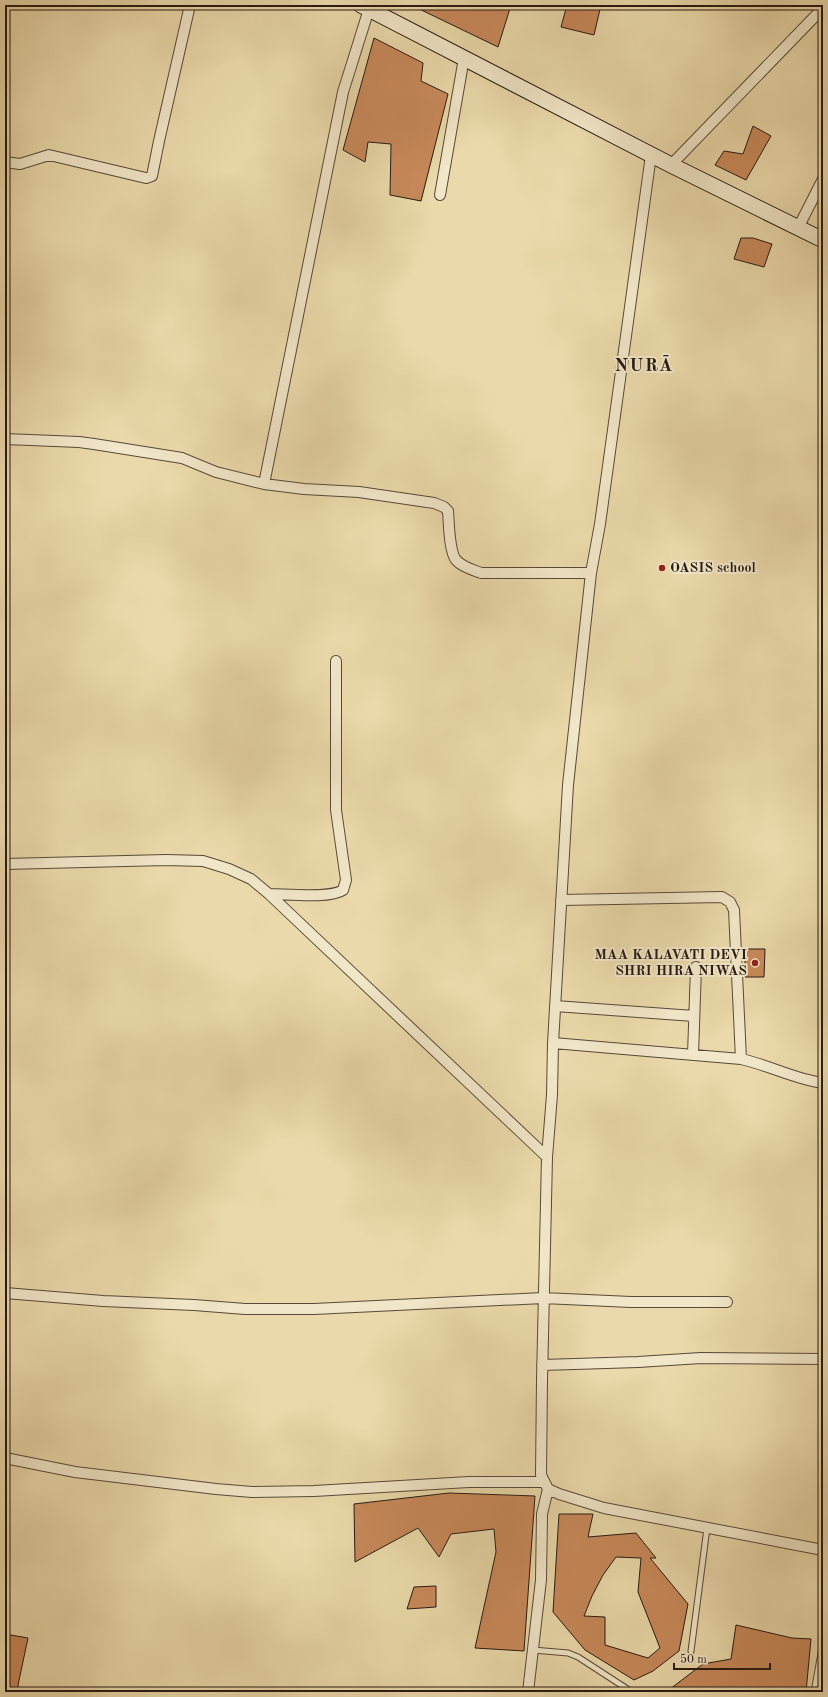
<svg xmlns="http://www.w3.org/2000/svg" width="828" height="1697" viewBox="0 0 828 1697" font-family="'Old Standard TT',serif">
	<rect width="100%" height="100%" fill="#ead9aa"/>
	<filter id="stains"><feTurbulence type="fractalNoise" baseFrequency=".005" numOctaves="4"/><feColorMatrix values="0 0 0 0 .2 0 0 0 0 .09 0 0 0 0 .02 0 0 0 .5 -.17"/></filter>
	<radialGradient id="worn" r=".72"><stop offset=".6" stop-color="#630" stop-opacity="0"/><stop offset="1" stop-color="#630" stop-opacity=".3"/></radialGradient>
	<path fill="#c8895a" stroke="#271912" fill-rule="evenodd" d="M411,5H511L498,47Z
		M567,5H601L594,35L561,27Z
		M374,38L423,63L421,81L448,94L421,201L390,195L391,144L368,142L365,162L343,150Z
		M753,126L771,136L746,180L715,165L724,151L743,154Z
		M741,238H753L772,244L764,267L734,259Z
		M745,949H765L764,977H745Z
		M449,1493L535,1496L524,1651L475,1648L496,1552L494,1529L451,1534L439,1557L418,1528L355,1562L354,1504Z
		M559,1514H593L588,1537L636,1533L656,1558H650L688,1604L679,1651L653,1671L634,1680L585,1650L553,1612ZM616,1557L641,1558L638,1592L660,1648L648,1658L605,1645V1617L584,1616L592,1596L603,1575Z
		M436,1586V1607L407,1609L414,1587Z
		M736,1625L792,1638L811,1639L806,1692H666L703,1664L731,1659Z
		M5,1634L28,1638L18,1685L19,1692H5Z"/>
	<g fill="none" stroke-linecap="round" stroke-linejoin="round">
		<g stroke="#584938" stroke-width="7">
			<path id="lane" d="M533,1650L568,1653L578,1657L632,1692
				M691,1651L707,1528
				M814,1692L823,1642"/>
		</g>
		<g stroke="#584938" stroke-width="12">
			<path id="street" d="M651,155L600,524L591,573L568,785L553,1043L552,1095L547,1157L542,1381L541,1475L548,1489L559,1494L604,1508L823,1550
				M5,162L20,164L49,155L146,178L152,176L159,141L190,5
				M671,165L823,8
				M440,195L464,58
				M798,228L823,179
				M5,439L79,442L94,444L182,458L216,472L264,484L304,489L359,492L434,503L444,507L448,511C449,523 449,551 456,560C462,567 473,570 481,573H591
				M264,484L343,92L369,9
				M5,864L166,860L203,861L229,869L251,879L269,894L547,1157
				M269,894C286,894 330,899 343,890L346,880L336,810V661
				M561,900L722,897L730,902L734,910L741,1059
				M555,1006L694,1016
				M553,1043L741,1059C769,1065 794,1079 823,1083
				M693,1055L696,967
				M5,1293L103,1301L194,1305L245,1309H314L543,1298L631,1302H727
				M542,1365L638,1362L701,1358L823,1359
				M5,1458L75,1472L216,1489L252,1492L314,1491L469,1482H543
				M528,1692L541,1580L542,1514L548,1489"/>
		</g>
		<g stroke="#271912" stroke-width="17">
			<path id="secondary" d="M361,5L671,165L823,240"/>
		</g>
		<use href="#lane" stroke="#f1e6c8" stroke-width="5"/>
		<use href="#street" stroke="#f1e6c8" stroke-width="10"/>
		<use href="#secondary" stroke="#f1e6c8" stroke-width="15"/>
	</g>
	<g fill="#8f2418" stroke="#f1e6c8" stroke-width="1.5">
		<circle cx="662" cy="568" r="4"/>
		<circle cx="755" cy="963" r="4"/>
	</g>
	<g text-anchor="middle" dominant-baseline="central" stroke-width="4" stroke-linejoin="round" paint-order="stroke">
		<g font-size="14" font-weight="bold" fill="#271912" stroke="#f1e6c8" text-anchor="start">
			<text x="670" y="568">OASIS school</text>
			<text x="747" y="955" text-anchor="end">MAA KALAVATI DEVI<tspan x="747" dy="16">SHRI HIRA NIWAS</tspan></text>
		</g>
		<g font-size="18" font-weight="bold" letter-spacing="1" fill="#271912" stroke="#f1e6c8">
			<text x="644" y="366">NURĀ</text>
		</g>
	</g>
	<rect width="828" height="1697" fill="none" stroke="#ead9aa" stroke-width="20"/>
	<rect x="6" y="6" width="816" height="1685" fill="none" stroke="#271912" stroke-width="2"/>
	<rect x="10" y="10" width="808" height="1677" fill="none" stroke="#271912"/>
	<path d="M674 1663v6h96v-6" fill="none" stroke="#271912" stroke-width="2"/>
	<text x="680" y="1663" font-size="12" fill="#271912" stroke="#f1e6c8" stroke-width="3" paint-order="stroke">50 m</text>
	<rect width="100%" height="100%" filter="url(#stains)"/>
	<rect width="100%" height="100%" fill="url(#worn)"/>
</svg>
